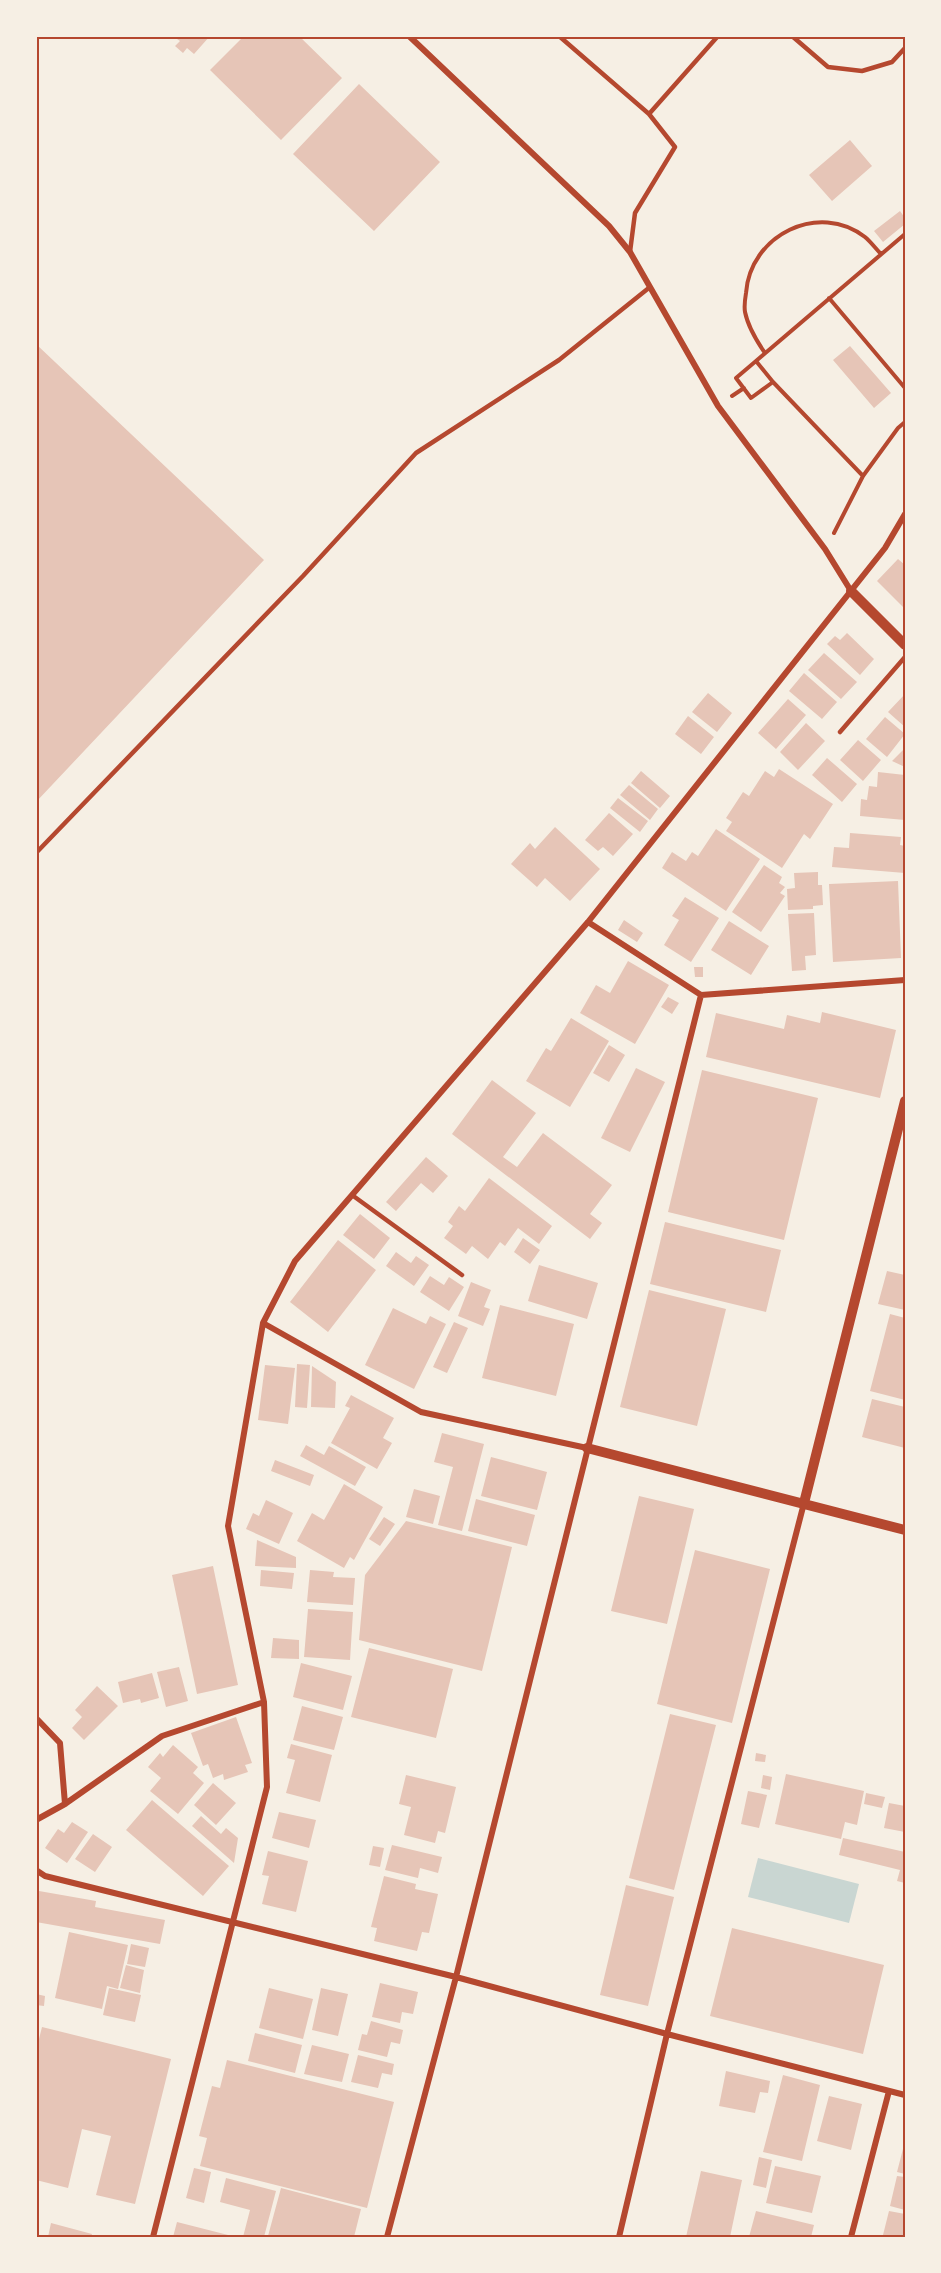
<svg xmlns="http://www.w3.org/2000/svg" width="941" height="2273" viewBox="0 0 941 2273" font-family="'Space Grotesk',sans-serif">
	<rect width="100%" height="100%" fill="#f6efe4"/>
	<path fill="#c9d6d2" d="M758,1858L859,1884L849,1923L748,1897Z"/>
	<path fill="#e6c5b7" d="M180,36H210L194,54L187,48L183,53L175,46L180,41L177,39Z
		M244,36H299L342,78L281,140L210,70Z
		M359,84L440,162L374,231L293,154Z
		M850,140L872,166L832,201L809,175Z
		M900,211L905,218V224L883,242L874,231Z
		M36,344L264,560L36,802Z
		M850,346L891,393L874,408L833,360Z
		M898,559L905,565V609L877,581Z
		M847,633L874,659L860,675L827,644L835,636L840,640Z
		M824,653L857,682L841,699L808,670Z
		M804,673L837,702L822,719L789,691Z
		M708,693L732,713L717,732L692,712Z
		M905,694V727L888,712Z
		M788,699L806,715L776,749L758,733Z
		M688,716L714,737L701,754L675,734Z
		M885,717L905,734L887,757L866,739Z
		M806,723L825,741L798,770L780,752Z
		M858,740L881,760L863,781L840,760Z
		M905,748V767L892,761Z
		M827,758L857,784L842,802L812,775Z
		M779,769L833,804L810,839L804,834L782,868L726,831L732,822L726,818L743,792L749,796L765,771L774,777Z
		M641,771L670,796L660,808L631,783Z
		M878,772L905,775V820L860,816L861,799L867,800L869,786L877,787Z
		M629,785L658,809L650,820L620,795Z
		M618,798L648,821L640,832L610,808Z
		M609,813L633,834L613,856L603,847L598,851L585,840Z
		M555,827L600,869L570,901L545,878L537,887L511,864L530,843L535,849Z
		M716,829L760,859L726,911L662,868L672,852L686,861L692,852L698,856Z
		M850,833L901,837L900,845L905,846V873L832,867L834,847L849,848Z
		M764,865L782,877L779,883L785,887L780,893L785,896L761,932L732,912Z
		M818,872V885H822L823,905L813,906V909L788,910L787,889L795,888L794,873Z
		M898,881L901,958L833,962L829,884Z
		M685,897L719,918L691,962L664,945L679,920L672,916Z
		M814,913L816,955L805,956L806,970L792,971L788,914Z
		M624,920L643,933L637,942L618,930Z
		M729,921L769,946L751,975L711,950Z
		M628,961L669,985L635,1044L580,1013L596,985L610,993Z
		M694,967H703V977H695Z
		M668,997L679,1003L672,1014L661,1007Z
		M822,1012L896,1030L880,1098L706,1057L716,1013L784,1029L787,1015L820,1023Z
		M571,1018L609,1041L570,1107L526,1081L546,1048L551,1051Z
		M609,1045L625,1055L609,1082L593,1073Z
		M636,1068L665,1082L630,1152L601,1138Z
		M702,1070L818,1098L784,1240L668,1212Z
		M492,1080L536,1113L503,1157L517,1167L543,1133L612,1185L590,1214L602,1223L590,1239L452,1134Z
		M426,1157L448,1176L433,1193L421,1183L396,1211L386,1202Z
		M489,1178L552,1226L539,1244L518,1228L505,1246L500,1242L488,1259L472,1246L466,1254L444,1238L453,1226L448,1222L459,1206L465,1211Z
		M360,1214L390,1238L374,1259L343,1235Z
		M665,1222L781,1250L766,1312L650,1284Z
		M523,1238L540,1250L530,1264L514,1252Z
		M338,1240L376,1270L328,1332L290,1302Z
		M396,1252L411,1263L416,1256L429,1265L414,1286L386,1266Z
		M539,1265L598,1283L587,1319L528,1301Z
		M887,1271L905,1275V1310L878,1304Z
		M430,1276L444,1285L449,1277L464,1287L449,1311L420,1292Z
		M471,1282L491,1290L484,1307L490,1309L483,1326L458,1316Z
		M649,1290L726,1309L697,1426L620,1407Z
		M500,1305L574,1324L556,1396L482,1378Z
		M393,1308L426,1324L430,1316L446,1324L414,1389L365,1365Z
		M890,1314L905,1318V1400L870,1391Z
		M454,1322L468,1328L447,1373L433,1367Z
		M297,1364L310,1365L307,1408L295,1407Z
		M265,1365L295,1368L288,1424L258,1420Z
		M312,1366L336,1382L335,1408L311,1407Z
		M351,1395L394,1418L383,1438L392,1443L377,1469L331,1443L350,1408L345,1406Z
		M872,1399L905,1407V1448L862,1437Z
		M442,1433L484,1444L462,1531L438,1525L453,1467L434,1462Z
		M306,1445L324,1455L329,1446L366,1467L355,1486L300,1456Z
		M491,1457L547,1472L537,1510L481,1496Z
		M275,1460L314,1475L310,1486L271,1471Z
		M344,1484L383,1507L354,1560L350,1557L344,1568L297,1541L312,1513L324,1520Z
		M414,1489L440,1496L433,1524L406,1517Z
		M639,1496L694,1509L667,1624L611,1611Z
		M476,1499L535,1515L527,1546L468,1531Z
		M266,1500L293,1513L279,1544L246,1529L253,1513L259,1516Z
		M384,1517L395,1524L380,1546L369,1539Z
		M406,1521L512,1547L482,1671L359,1640L365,1575Z
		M257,1540L296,1557V1568L255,1566Z
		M695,1550L770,1569L732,1723L657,1704Z
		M213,1566L238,1685L197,1694L172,1575Z
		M261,1570L294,1573L292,1589L260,1586Z
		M310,1570L334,1572L333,1577L355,1578L353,1605L307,1602Z
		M308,1609L353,1612L350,1660L304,1657Z
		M273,1638L299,1640V1659L271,1658Z
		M369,1648L453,1669L436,1738L351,1717Z
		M301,1663L352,1676L343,1710L293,1697Z
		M179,1667L188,1701L166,1707L157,1672Z
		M152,1673L159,1698L141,1703L140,1699L123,1703L118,1682Z
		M97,1686L118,1706L84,1740L72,1728L82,1717L75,1710Z
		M302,1706L343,1717L334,1750L293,1740Z
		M670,1714L716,1725L674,1890L629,1878Z
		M236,1717L252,1763L245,1765L248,1772L224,1780L223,1774L213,1778L208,1764L203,1766L191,1733Z
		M291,1744L332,1755L320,1802L286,1793L295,1760L287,1758Z
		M173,1745L198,1767L193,1773L204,1783L178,1814L150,1791L161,1778L148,1767L160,1753L163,1757Z
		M756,1753L766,1755L765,1762L755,1761Z
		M786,1774L864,1791L857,1825L845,1822L841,1839L775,1824Z
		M406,1775L456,1787L445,1833L438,1831L435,1843L404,1835L411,1807L399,1804Z
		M763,1775L772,1777L770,1790L761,1788Z
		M213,1783L236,1803L216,1825L194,1805Z
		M748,1791L767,1795L759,1828L741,1824Z
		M866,1793L885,1797L882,1808L864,1804Z
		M152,1800L229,1866L203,1896L126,1830Z
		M889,1803L905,1806V1832L884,1828Z
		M279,1812L316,1820L309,1848L272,1838Z
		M201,1816L221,1834L226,1828L238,1838L234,1863L192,1826Z
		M72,1822L88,1832L67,1863L45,1848L58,1829L64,1833Z
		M93,1834L112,1847L95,1872L75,1859Z
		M843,1838L905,1852V1883L897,1881L900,1870L839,1855Z
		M392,1845L442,1857L438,1873L420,1868L418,1878L385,1870Z
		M373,1846L384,1848L380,1867L369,1865Z
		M268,1851L308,1861L296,1912L262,1904L269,1876L262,1875Z
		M384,1876L416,1884L415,1889L438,1894L429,1933L422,1932L417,1951L374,1941L377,1928L371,1927Z
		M626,1885L674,1897L648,2006L600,1995Z
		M39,1891L96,1901L95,1907L165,1920L160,1944L36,1922Z
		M732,1928L884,1965L863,2054L710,2016Z
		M69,1932L128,1945L118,1989L107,1986L102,2009L55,1998Z
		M131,1944L149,1948L145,1967L127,1964Z
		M126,1965L144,1970L140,1993L120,1988Z
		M380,1983L418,1992L413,2014L402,2012L400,2023L372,2017Z
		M109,1988L141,1995L135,2022L103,2015Z
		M269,1988L313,1999L303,2039L259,2028Z
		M321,1988L348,1994L338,2036L312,2030Z
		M36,1994L45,1996L44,2006L36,2005Z
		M371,2021L403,2030L400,2044L391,2042L387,2057L358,2050L362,2034L367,2035Z
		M42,2027L171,2059L135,2204L96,2195L111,2136L82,2129L68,2188L36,2180V2051Z
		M255,2033L302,2045L295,2073L248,2061Z
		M312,2045L349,2054L342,2082L304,2074Z
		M358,2055L394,2064L392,2075L382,2073L378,2088L351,2082Z
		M227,2060L394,2102L367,2208L200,2166L207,2138L199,2136L212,2086L220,2088Z
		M726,2071L770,2081L768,2093L760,2092L755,2113L719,2106Z
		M783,2075L820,2085L802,2161L763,2152Z
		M829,2096L862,2104L851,2150L817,2141Z
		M904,2145H905V2174L897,2172Z
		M759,2157L772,2160L766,2188L753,2185Z
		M775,2166L821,2176L812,2213L766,2203Z
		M194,2168L211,2172L204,2203L186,2198Z
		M701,2171L742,2180L730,2237H686Z
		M897,2176L905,2177V2210L890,2206Z
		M226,2178L276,2191L264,2237H243L250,2210L220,2202Z
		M281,2188L361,2209L354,2237L268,2236Z
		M756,2211L814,2225L811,2237H749Z
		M889,2211L905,2214V2237L883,2235Z
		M177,2222L232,2236V2237H173Z
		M51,2223L92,2234L91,2237H48Z"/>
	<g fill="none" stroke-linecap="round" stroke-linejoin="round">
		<path stroke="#b5482f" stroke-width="4" d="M829,298L905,388
			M765,353C756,340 748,327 745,312C744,306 745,299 746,293C750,235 819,201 865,237C871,242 876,249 881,254
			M756,361L736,378L751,398L773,382
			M732,396L744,388
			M863,476L773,382L756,361L905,234
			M834,533L863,476L898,428L905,422"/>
		<path stroke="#b5482f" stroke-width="4.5" d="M559,36L649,114
			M792,36L828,67L862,71L892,62L905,48
			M630,252L635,213L675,147L649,114L718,36
			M840,732L905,657
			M36,853L303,576L416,453L559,360L650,287
			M352,1195L462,1275"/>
		<path stroke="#b5482f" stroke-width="6" d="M409,36L609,226L630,252L718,406L825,549L851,591
			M588,922L701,995L905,980
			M263,1323L421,1412L587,1448
			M36,1718L60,1743L65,1804
			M36,1820L65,1804L162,1736L264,1702
			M36,1870L45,1876L456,1977L667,2034L905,2095
			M153,2237L267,1787L264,1702L228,1526L263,1323L295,1261L588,922L885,548L905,514
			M387,2237L456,1977L701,995
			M619,2237L667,2034L804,1503
			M851,2237L889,2091"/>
		<path stroke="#b5482f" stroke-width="10" d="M851,591L905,645
			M587,1448L905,1530
			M804,1503L905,1101"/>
	</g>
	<rect width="941" height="2273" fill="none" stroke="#f6efe4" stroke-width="75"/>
	<rect x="38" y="38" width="866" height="2198" fill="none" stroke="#b5482f" stroke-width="2"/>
</svg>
